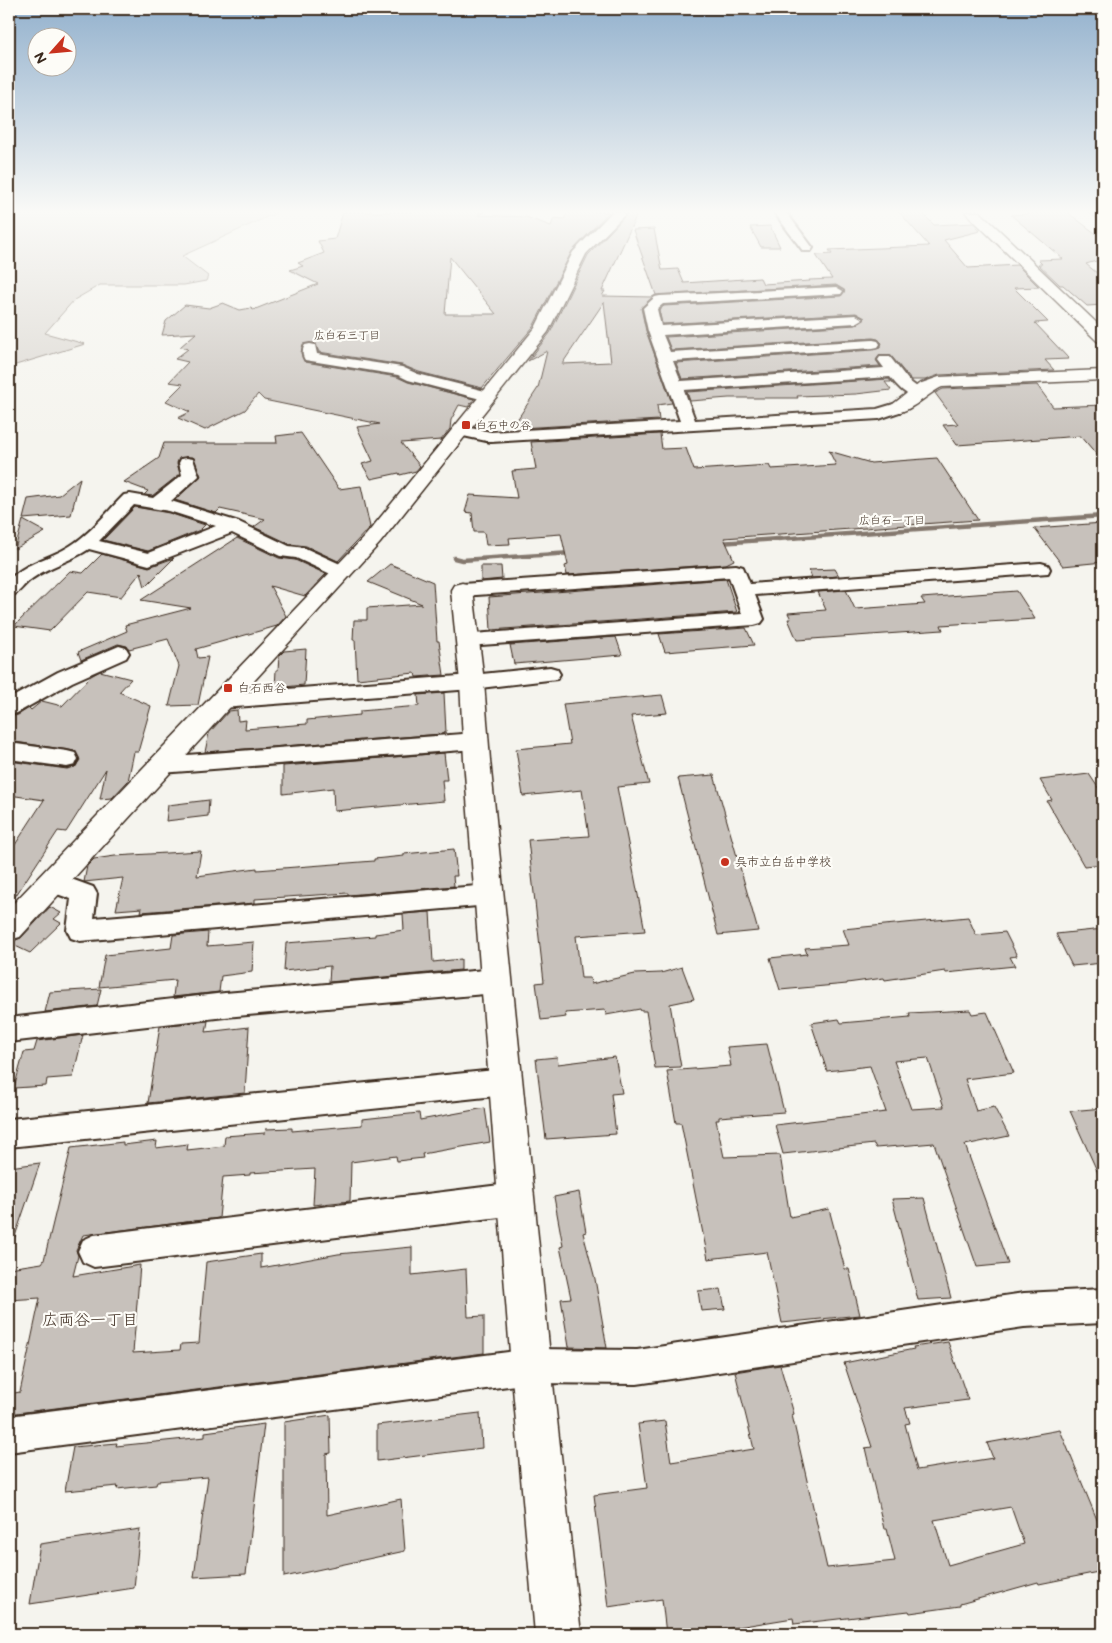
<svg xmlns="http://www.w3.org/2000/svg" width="1112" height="1643" viewBox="0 0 1112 1643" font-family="'Balsamiq Sans','Klee One',sans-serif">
<rect width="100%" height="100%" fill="#f5f4ee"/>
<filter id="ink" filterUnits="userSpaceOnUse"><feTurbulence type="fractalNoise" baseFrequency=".02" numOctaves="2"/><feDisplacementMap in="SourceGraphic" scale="10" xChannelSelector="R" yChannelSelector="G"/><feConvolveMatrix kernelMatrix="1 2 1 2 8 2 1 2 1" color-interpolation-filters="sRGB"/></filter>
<g filter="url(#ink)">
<path fill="#dad6d0" stroke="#8a8077" d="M9 212H278L182 256 208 276 206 281 184 285H100L74 300 45 333 85 344 9 367Z"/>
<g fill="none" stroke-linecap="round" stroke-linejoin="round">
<path stroke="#84786e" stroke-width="4.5" d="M719 543 1103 516
M454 558 462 560 572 553"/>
</g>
<path fill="#c7c1bb" stroke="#3b2a1e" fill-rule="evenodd" d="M343 212H484L478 215 526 217 551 226 554 218 564 219 568 212H609L572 251 533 327 482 388 419 372 402 365 319 352 315 343 303 344 301 353 305 362 397 377 408 382 474 399 468 407 459 405 451 420 450 429 441 440 401 443 420 466 416 471 400 475 399 473 371 479 362 464 373 461 357 427 380 424 264 400 258 394 245 410 205 430 178 418 190 412 166 401 183 384 169 382 188 362 175 359 188 349 180 347 196 333 162 335 166 321 185 305 209 308 223 303 240 310 251 308 253 310 318 284 290 270 303 266 298 263 324 253 318 241 335 239ZM450 257 496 314H445Z
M629 212H638L602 291H605L602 296 653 297 641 308 646 331 672 403 657 405 659 420 520 428 517 420 538 388 547 351 528 361 550 333 588 255ZM604 302 611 362 562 364Z
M899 212H921L934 225 974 223 980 231 944 240 968 268 1017 265 1039 287 1014 288 1048 322 1035 323 1069 359 1045 360 1054 370 939 375 925 380H911L891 356 880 355 876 360 880 366 682 379 676 363 873 350 880 348 882 343 878 339 873 338 671 350 666 337 856 325 865 318 856 313 662 324 659 310 664 306 841 296 845 291 836 285 656 295 633 230 654 229 662 270 678 269 684 283 760 278 763 284 810 281 809 280 832 279 816 255 832 254 829 250 929 246Z
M1052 212H1067L1103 239V259L1086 264 1103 278V305L1087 306 1063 285H1060L1038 264H1042L1038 260 1063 259 1011 215Z
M770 226 780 247H761L750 227Z
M889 379 891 382H885L891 390 856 394 797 396 798 398H729L690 401 687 392Z
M1037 385 1053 407 1103 405V462L1081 436 957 445 943 425 958 424 935 393 943 389Z
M301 433 339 489 361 486 370 527 338 561 306 546 290 544 254 527 265 519 220 509 216 513 175 500 201 476 193 457 179 458 177 463 180 474 152 496 144 495 148 491 124 482 159 458 164 443H277L276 436Z
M660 434 662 449 686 448 694 470 769 465 771 469 836 465 829 451 871 463 937 458 978 520 724 538 734 560 726 564 567 575 565 566 568 565 561 534 509 538 510 544 486 545 484 532H474L472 513 465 512 470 495 517 498 512 471 536 469 531 442Z
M80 478 71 515 23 519 28 499 59 495Z
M135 507 169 513 205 525 200 530 148 551 103 540Z
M23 520 45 532 15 549Z
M1103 523V562L1063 566 1034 528Z
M237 538 279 558 295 560 326 574 305 596 270 586 286 616 277 626 196 649 198 658 208 657 198 705 169 706 179 666 168 639 129 649 127 646 118 644 81 660 78 652 127 631 125 625 191 608 141 600Z
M102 554 149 567 174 558 145 587 141 572 121 597 88 592 50 631 14 626 70 571 83 573Z
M390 564 433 582 437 641H439L444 675 416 677 415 673 357 679 355 640H353L354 620H367V608L422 604 368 582Z
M481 566H501L502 579 481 581Z
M835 569 839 576 812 578 809 570Z
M726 579 737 612 491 630 489 597Z
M846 590 855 609 925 604 921 598 1017 591 1035 619 941 625 943 630 797 640 788 619H791L788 613 826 610 818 592Z
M746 628 754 645 665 652 659 634Z
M616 637 622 655 514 664 510 645Z
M306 649 304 685 275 688 276 670H278L279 656 284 651Z
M100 671 131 679 119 692 151 706 138 752H134L128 781 112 798 100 799 106 769 66 832 58 831 9 906V854L44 800 9 795V761L67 769 75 767 80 760 75 751 9 741V717L18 715 29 708 31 710 42 701 62 706 91 676Z
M444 693 446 732 442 734 205 752 209 733 229 711 237 710 238 721 246 720 245 729 307 724V720L360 715V711L419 706 418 695Z
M662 695 667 713 631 716 649 784 617 787 645 931 576 936 581 978H590L591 984 635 974 661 973 682 967 694 999 670 1004 681 1067 655 1068 646 1011H641L640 1009 606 1015 605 1010 565 1013 566 1017 541 1020 536 983 544 982 528 840 589 836 582 790 523 796 516 749 570 744 563 704Z
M444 753 447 780H442L444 801 334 811 333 788 283 794V766Z
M1089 774 1103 795V864L1084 866 1047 801 1052 800 1040 780Z
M714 775 758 931 718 935 678 778Z
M209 800 208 816 166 821 168 805Z
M454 849 457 876H453L454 886 348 895V893L255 899V903L141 912 142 908 116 910 123 878 84 882 87 866 94 859 115 856 201 851 197 876 257 868V870L374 861V859L404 856V854Z
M50 907 61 913 54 919 61 923 30 953 9 943 21 938Z
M430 912 433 962 461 959V970L329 982 330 966 284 971 286 943 375 936V934L404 930 403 914Z
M968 917 976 935 1005 932 1017 956 1010 957 1015 966 946 973 945 971 885 980 884 978 847 983V984L780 990 770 958 807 954 805 948 849 945 843 929Z
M1103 929V963L1072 966 1056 934Z
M208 932 207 946 254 942 252 972 221 976 219 992 173 997 175 980 99 987 105 955 171 948 173 935Z
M101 989 97 1006 45 1012 50 992Z
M970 1010 972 1014 987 1012 1014 1073 965 1079 976 1111 994 1107 1009 1136 965 1145 1008 1264 977 1267 934 1143 876 1148 874 1144 783 1154 775 1125 886 1112 870 1066 827 1071 811 1023 839 1019 841 1023 910 1017 909 1013ZM928 1058 944 1107 911 1109 894 1061Z
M208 1021 206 1032 249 1027 245 1093 148 1103 160 1026Z
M83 1035 73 1077 47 1079 46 1086 14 1088 24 1052 34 1051 37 1041Z
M767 1044 784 1112 719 1117V1120H716L724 1157 780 1155 790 1217 829 1209 845 1269H849L860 1315 782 1323 767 1252 708 1259 681 1123H676L667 1071 731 1066 727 1047Z
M557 1057 558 1064 615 1057 622 1093 611 1094 616 1134 546 1139 536 1059Z
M485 1108 490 1142 422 1154 423 1158 397 1161 396 1156 351 1162 350 1201 313 1205 315 1169 250 1173V1175L223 1177 219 1218 83 1235 76 1250 78 1256 73 1276 140 1265 133 1353 180 1350 181 1344 199 1343 206 1262 261 1254V1268L338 1254 412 1247V1275L466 1269 468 1317 484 1316V1353L9 1414V1394L20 1392 40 1298 9 1300V1268L42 1263 44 1260 71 1148 123 1142V1145L157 1141 156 1148 188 1144 187 1150 224 1146 225 1136 265 1133 266 1129 292 1128V1131L362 1125V1119L419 1113 420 1120Z
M1103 1108V1184L1070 1111Z
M40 1163 12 1245H9V1167Z
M579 1192 586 1232 583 1233 595 1279 607 1348 569 1347 561 1299 571 1298 560 1247 563 1246 554 1197Z
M924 1198 951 1298 918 1300 892 1199Z
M721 1289 725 1309 701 1311 698 1291Z
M948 1342 968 1400 905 1408 910 1423 905 1424 917 1470 993 1458 987 1443 1060 1430 1103 1534V1571L1039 1584 1038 1582 960 1604V1606L910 1613 909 1611 794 1624 793 1618 707 1632 709 1634H666L662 1599 608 1607 594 1495 647 1488 638 1424 665 1421 671 1462 754 1449 735 1372 747 1370 780 1365 794 1414 792 1415 827 1568 895 1561 887 1529H884L865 1448 872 1447 844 1363 914 1349 913 1347ZM1011 1507 1024 1544 948 1565 934 1520Z
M480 1413 482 1448 377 1461V1425Z
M330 1415 331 1453 326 1454 327 1515 401 1499 405 1551 284 1577V1422Z
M264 1424 246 1574 194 1577 208 1477 157 1481 156 1485 117 1489 118 1486 65 1491 73 1447 117 1443 116 1446 205 1437V1432Z
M140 1529 134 1588 30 1604 40 1544Z"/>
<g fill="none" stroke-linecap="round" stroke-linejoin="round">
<defs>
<path id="street" d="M774 212H786L813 248 811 251H803Z
M836 287 843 291 841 294 663 304 657 309 661 326 856 315 863 319 856 323 663 335 670 352 873 340 878 341 880 344 878 347 873 348 673 361 681 381 884 368 878 360 880 357H890L909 381 925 393 922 396C909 400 898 387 890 377L684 390 695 420 877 409 897 403 902 405 905 408 902 411 879 419 491 442 454 434 452 431 454 428 460 426 491 432 680 421 648 331 643 308 655 297 660 296Z
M310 344 315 345 317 354 402 367 418 374 493 393 496 396 493 399 488 401 408 380 398 375 305 360C302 356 302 349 305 345Z
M187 458 193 459 199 476 171 501 239 522 289 546 305 548 349 568 351 572 349 576 342 578 335 576 296 558 280 556 232 533 149 565 89 549C71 561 50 566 33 578 23 584 20 594 9 597V580C24 564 44 560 63 550 87 538 105 514 124 495L130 494 153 498 182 475 179 463 181 459ZM134 505 169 511 216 526 148 553 99 541Z
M1041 563 1048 565 1050 569 1048 573 755 595 764 619 761 623 754 625 467 646 460 645 457 640 460 635 742 614 729 577 462 596 455 594 452 590 455 586 462 584 736 565 743 567 750 584Z
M119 646 126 648 129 653 126 658 72 682 17 713 9 715V699L58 672Z
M550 667 557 669 560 674 557 679 472 689 222 708 214 706 211 701 214 696 222 694 472 675Z
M476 733 484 735 487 741 484 747 476 749 161 773 153 771 150 765 153 759 161 757Z
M9 743 67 751 75 753 78 759 75 765 67 767 9 759Z
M52 872 93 887 97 894 94 918 489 885 498 888 502 895 498 902 489 905 80 941 71 938 67 930 71 899 43 889 40 882 43 875Z
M496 969 506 973 509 981 506 989 496 993 225 1017 9 1042V1018L225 993Z
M505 1069 515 1073 519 1082 515 1091 505 1095 9 1147V1119Z
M516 1183 527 1188 532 1199 527 1210 516 1215 94 1267 83 1262 78 1251 83 1240 94 1235Z
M1103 1289V1323L1024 1327 637 1384 531 1383 9 1452V1416L531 1349 637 1350 1024 1293Z"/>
<path id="secondary" d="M612 212H627L586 254 548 332 380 543 20 937 9 940V908L366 535 535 328 573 252Z
M1103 370V380L942 387C926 394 908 416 891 412L888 408 919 384 939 377Z
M462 583 470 585 473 590 484 682 490 760 551 1366 581 1634H535L511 1366 464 760 460 682 451 590 454 585Z"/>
<path id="highway" d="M965 212H980L1103 329V343L1097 341Z"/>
</defs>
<use href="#street" stroke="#3b2a1e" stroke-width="4"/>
<use href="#secondary" stroke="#3b2a1e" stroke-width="3"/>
<use href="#highway" stroke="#3b2a1e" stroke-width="3"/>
<use href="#street" fill="#fdfcf7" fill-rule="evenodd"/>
<use href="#secondary" fill="#fdfcf7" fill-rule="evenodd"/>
<use href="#highway" fill="#fdfcf7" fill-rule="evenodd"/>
<path stroke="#3b2a1e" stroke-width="2" d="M1089 212 1103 223"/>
</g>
</g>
<linearGradient id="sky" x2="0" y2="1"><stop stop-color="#93b1cd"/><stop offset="0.48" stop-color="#fafaf7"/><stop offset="1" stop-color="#fafaf7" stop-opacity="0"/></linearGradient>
<rect width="1112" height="442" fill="url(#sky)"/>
<g fill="#c8321e" stroke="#fdfcf7" stroke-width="2">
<rect x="461" y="420" width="10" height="10" rx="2.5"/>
<rect x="223" y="683" width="10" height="10" rx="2.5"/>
<circle cx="725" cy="862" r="5"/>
</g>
<g text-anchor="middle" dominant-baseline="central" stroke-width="4.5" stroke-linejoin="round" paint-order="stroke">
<g font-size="11" fill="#3b2a1e" stroke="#fdfcf7">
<text x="347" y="335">広白石三丁目</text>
<text x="892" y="520">広白石一丁目</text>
</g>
<g font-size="11" fill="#3b2a1e" stroke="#fdfcf7" text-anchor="start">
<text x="476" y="425">白石中の谷</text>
</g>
<g font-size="12" fill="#3b2a1e" stroke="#fdfcf7" text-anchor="start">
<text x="238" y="688">白石西谷</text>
<text x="735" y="862">呉市立白岳中学校</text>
</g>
<g font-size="16" fill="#3b2a1e" stroke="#fdfcf7">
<text x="90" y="1320">広両谷一丁目</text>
</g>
</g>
<rect width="1112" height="1643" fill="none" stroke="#fdfcf7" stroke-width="30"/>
<rect x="15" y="15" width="1082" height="1613" fill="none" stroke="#3b2a1e" stroke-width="2" filter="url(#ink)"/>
<g transform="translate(52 52) rotate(243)"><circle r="24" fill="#fdfcf7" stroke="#afa8a0"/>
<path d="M0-4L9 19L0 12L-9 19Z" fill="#c8321e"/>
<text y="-8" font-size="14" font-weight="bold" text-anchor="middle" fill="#3b2a1e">N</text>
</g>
</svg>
